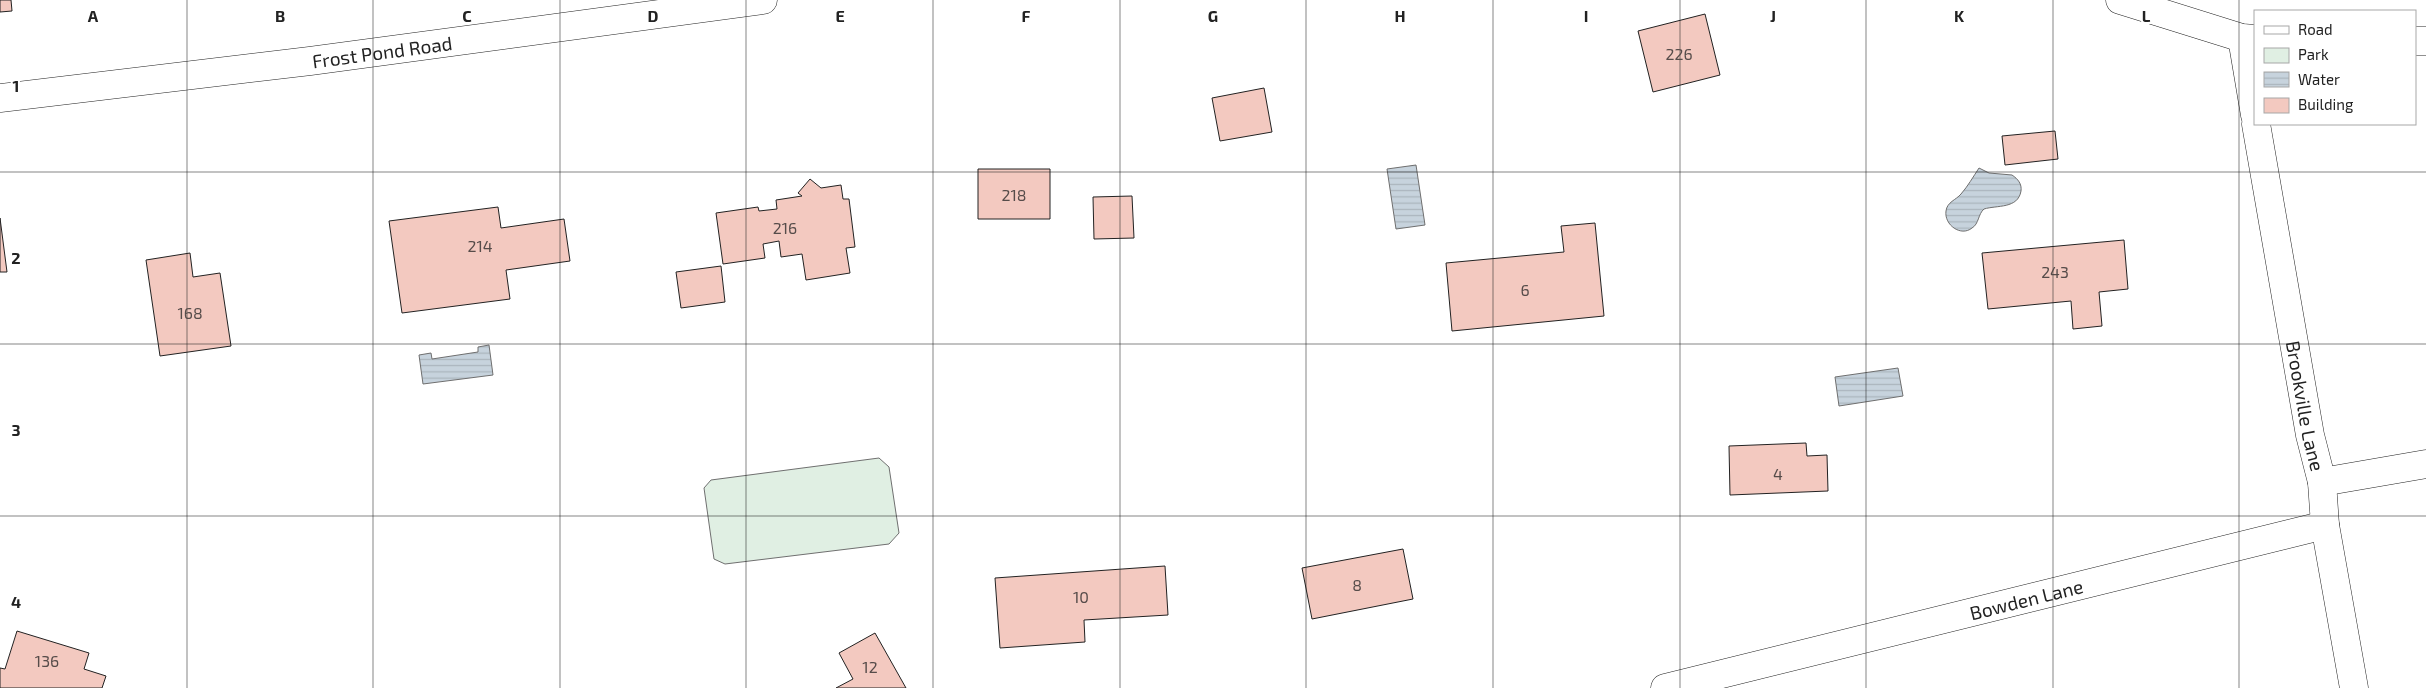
<svg xmlns="http://www.w3.org/2000/svg" width="2426" height="688" viewBox="0 0 2426 688" font-family="'Exo 2',sans-serif">
<defs>
<pattern id="water-rules" width="6" height="5" patternUnits="userSpaceOnUse" patternTransform="scale(1.25)"><rect width="6" height="5" fill="#c7d3dd"/><path d="M0 2.5h6" fill="none" stroke="#abb5bd"/></pattern>
</defs>
<rect width="100%" height="100%" fill="#fff"/>
<path fill="#e0efe3" stroke="#6f6f6f" d="M879 458 889 467 899 533 889 544 725 564 714 559 704 488 711 480Z"/>
<path fill="url(#water-rules)" stroke="#6f6f6f" d="M1416 165 1425 225 1396 229 1387 169Z
M1979 168 1989 173 2012 175C2018 179 2022 184 2021 191 2018 209 1997 205 1984 209 1978 214 1979 224 1972 228 1961 237 1944 225 1946 211 1947 202 1956 200 1961 194 1968 186 1973 177 1979 168Z
M489 345 493 375 423 384 419 355 431 353 432 359 478 352V347Z
M1898 368 1903 396 1839 406 1835 377Z"/>
<path fill="#f3c9c0" stroke="#222" d="M0 0H11L12 11 0 12Z
M1705 14 1720 75 1653 92 1638 31Z
M1264 88 1272 132 1220 141 1212 98Z
M2055 131 2058 159 2005 165 2002 136Z
M978 169H1050V219H978Z
M810 179 821 188 841 185 843 199H849L855 247 846 248 850 273 806 280 802 254 781 257 779 241 763 244 765 258 723 264 716 213 758 207 759 211 777 209 776 200 802 196 798 193Z
M1132 196 1134 238 1094 239 1093 197Z
M498 207 501 228 564 219 570 261 506 270 510 299 402 313 389 221Z
M0 218 7 272H0Z
M1595 223 1604 316 1452 331 1446 263 1564 252 1561 226Z
M2124 240 2128 289 2099 292 2102 326 2073 329 2071 301 1988 309 1982 253Z
M190 253 193 277 220 273 231 346 160 356 146 260Z
M721 266 725 302 681 308 676 272Z
M1806 443 1807 456 1827 455 1828 491 1730 495 1729 446Z
M1403 549 1413 599 1312 619 1302 568Z
M1165 566 1168 615 1084 620 1085 642 1000 648 995 578Z
M17 631 89 653 84 669 106 676 102 688H0V668L5 669Z
M875 633 906 688H836L853 679 839 653Z"/>
<g fill="none" stroke-linecap="round" stroke-linejoin="round">
<defs>
<g id="minor">
<path d="M2120 0 2242 38 2255 39"/>
<path d="M2242 38 2255 115"/>
<path d="M2415 41H2426"/>
<path id="s1" d="M0 98 310 61 763 0"/>
<path id="s2" d="M2256 124 2310 435 2322 482 2325 525 2354 688"/>
<path d="M2322 482 2426 464"/>
<path id="s3" d="M1665 688 2325 525"/>
</g>
</defs>
<use href="#minor" stroke="#222" stroke-width="29"/>
<use href="#minor" stroke="#fff" stroke-width="28"/>
</g>
<path fill="none" stroke="#222" stroke-width="1" stroke-opacity="0.55" d="M187 0V688M373 0V688M560 0V688M746 0V688M933 0V688M1120 0V688M1306 0V688M1493 0V688M1680 0V688M1866 0V688M2053 0V688M2239 0V688M0 172H2426M0 344H2426M0 516H2426"/>
<g text-anchor="middle" dominant-baseline="central" stroke-width="4" stroke-linejoin="round" paint-order="stroke">
<g font-size="16" fill="#564c4a">
<text x="1679" y="53">226</text>
<text x="1014" y="194">218</text>
<text x="785" y="227">216</text>
<text x="480" y="245">214</text>
<text x="2055" y="271">243</text>
<text x="1525" y="289">6</text>
<text x="190" y="312">168</text>
<text x="1778" y="473">4</text>
<text x="1357" y="584">8</text>
<text x="1081" y="596">10</text>
<text x="47" y="660">136</text>
<text x="870" y="666">12</text>
</g>
<g font-size="19" fill="#222" stroke="#fff">
<text stroke="none"><textPath href="#s1" startOffset="385">Frost Pond Road</textPath></text>
<text stroke="none"><textPath href="#s2" startOffset="286">Brookville Lane</textPath></text>
<text stroke="none"><textPath href="#s3" startOffset="372">Bowden Lane</textPath></text>
</g>
</g>
<g font-size="16" text-anchor="middle" font-weight="bold" fill="#222" stroke="#fff" stroke-width="4" stroke-linejoin="round" paint-order="stroke">
<text x="93" y="22">A</text>
<text x="280" y="22">B</text>
<text x="467" y="22">C</text>
<text x="653" y="22">D</text>
<text x="840" y="22">E</text>
<text x="1026" y="22">F</text>
<text x="1213" y="22">G</text>
<text x="1400" y="22">H</text>
<text x="1586" y="22">I</text>
<text x="1773" y="22">J</text>
<text x="1959" y="22">K</text>
<text x="2146" y="22">L</text>
<text x="16" y="92">1</text>
<text x="16" y="264">2</text>
<text x="16" y="436">3</text>
<text x="16" y="608">4</text>
</g>
<rect x="2254" y="10" width="162" height="115" fill="#ffffff" stroke="#a7a7a7"/>
<rect x="2264" y="26" width="25" height="8" fill="#ffffff" stroke="#a7a7a7"/>
<text x="2298" y="35" font-size="15" fill="#222222">Road</text>
<rect x="2264" y="48" width="25" height="15" fill="#e0efe3" stroke="#a7a7a7"/>
<text x="2298" y="60" font-size="15" fill="#222222">Park</text>
<rect x="2264" y="72" width="25" height="15" fill="url(#water-rules)" stroke="#a7a7a7"/>
<text x="2298" y="85" font-size="15" fill="#222222">Water</text>
<rect x="2264" y="98" width="25" height="15" fill="#f3c9c0" stroke="#a7a7a7"/>
<text x="2298" y="110" font-size="15" fill="#222222">Building</text>
</svg>
